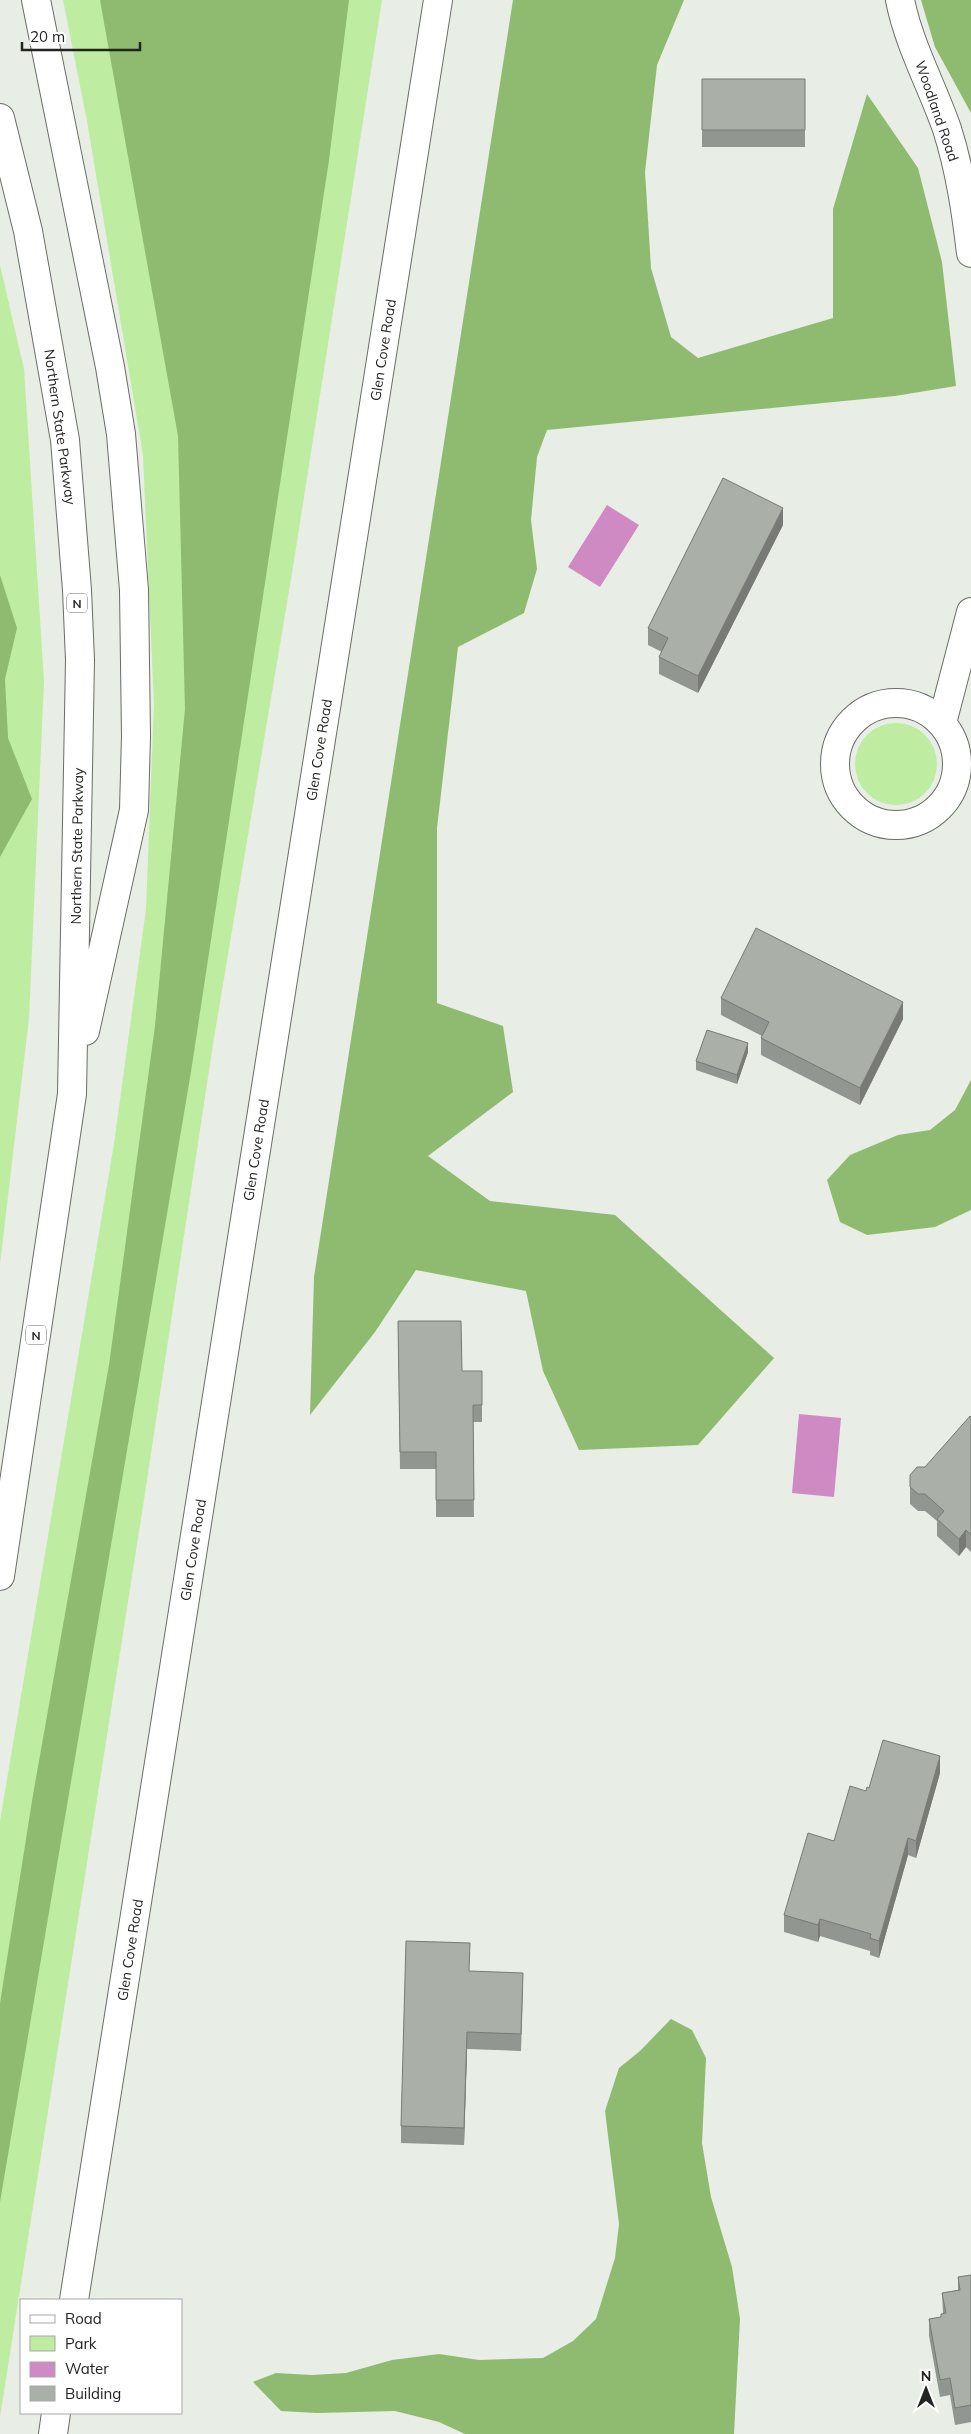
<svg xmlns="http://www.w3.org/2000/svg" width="971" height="2434" viewBox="0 0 971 2434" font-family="Mulish,sans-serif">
<rect width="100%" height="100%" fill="#e8ede5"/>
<path fill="#beeca0" d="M63 0H382L293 567 213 1044 143 1506 0 2417V1821L114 1144 146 909 154 704 143 455 87 121Z
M0 265 24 369 44 681 29 1018 0 1264Z
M855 764a41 41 0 1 1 82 0a41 41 0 1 1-82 0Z"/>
<path fill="#8ebb6f" d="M100 0H349L329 160 191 1072 0 2202V2003L33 1795 109 1365 155 1026 185 709 178 436Z
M513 0H684L657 65 645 172 651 268 671 337 698 358 833 318V209L867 94 918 168 942 262 956 386 895 396 547 430 537 457 531 520 537 569 524 613 458 647 437 828V1003L503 1026 513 1092 428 1156 490 1201 615 1215 774 1358 698 1445 579 1450 543 1371 526 1291 416 1270 375 1332 310 1415 314 1277Z
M921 0H971V113L935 47Z
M0 575 17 628 5 679 8 738 32 799 0 857Z
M971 1080V1210L935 1227 867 1235 840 1222 827 1180 850 1155 898 1135 930 1130 955 1110Z
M671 2019 692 2030 706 2058 702 2143 711 2197 732 2267 740 2319 734 2434H465L439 2422 395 2411 317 2413 281 2411 253 2382 276 2373 312 2375 346 2373 392 2360 439 2354 479 2360 543 2358 573 2341 596 2319 615 2258 619 2224 605 2111 619 2068 640 2051Z"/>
<path fill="#cf8ac4" d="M607 505 639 525 600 587 568 567Z
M799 1414 841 1418 834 1497 792 1493Z"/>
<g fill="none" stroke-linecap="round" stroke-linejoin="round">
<defs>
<path id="minor" d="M900 0C909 45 932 86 947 129 960 170 966 211 971 253
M835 764a61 61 0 1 1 122 0a61 61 0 1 1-122 0Z
M942 723 971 612"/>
<path id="primary" d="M74 2300 438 0
M53 2434 56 2413"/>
<path id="motorway" d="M36 0 110 367 121 434 134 590 136 736 134 810 85 1031
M0 118 28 231 65 440 77 590 80 660 72 1094 0 1576"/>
</defs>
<use href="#minor" stroke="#696e66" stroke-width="30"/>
<use href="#primary" stroke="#696e66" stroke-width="30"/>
<use href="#motorway" stroke="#696e66" stroke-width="30"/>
<use href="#minor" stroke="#fff" stroke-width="28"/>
<use href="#primary" stroke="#fff" stroke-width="28"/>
<use href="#motorway" stroke="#fff" stroke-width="28"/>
</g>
<path fill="#929690" d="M702 79H805V147H702Z
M783 525 698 693 659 674V657L662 652 648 645V628Z
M721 998 903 1019 860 1105 761 1055V1038L762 1036 721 1015Z
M748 1052 737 1084 696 1070V1061Z
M398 1321 462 1371H482V1422H473L474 1517H436V1469H400Z
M971 1417V1552L966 1547 959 1556 937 1536V1521L925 1511H918L910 1504V1487L925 1467Z
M940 1773 916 1858 908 1855 879 1958 870 1955V1951L820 1936 818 1942 784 1932V1915L834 1841 866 1791 869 1788Z
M469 1971 523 1990 521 2051 467 2049 464 2145 401 2143V2126Z
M971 2275V2422L955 2425 950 2395 940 2397 929 2336V2319L941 2317V2314H943L942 2293 958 2290V2277Z"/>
<path fill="#777a75" d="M783 508V525L698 693V676Z
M903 1002V1019L860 1105V1088Z
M748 1043V1052L737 1084V1075Z
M966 1530V1547L959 1556V1539Z
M940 1756V1773L916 1858V1841Z
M908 1838V1855L879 1958V1941Z
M820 1919V1936L818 1942V1925Z
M467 2032V2049L464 2145V2128Z"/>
<path fill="#aaafa7" stroke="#777a75" d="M702 79H805V130H702Z
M723 478 783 508 698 676 659 657 668 638 648 628Z
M756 928 903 1002 860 1088 761 1038 769 1022 721 998Z
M707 1030 748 1043 737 1075 696 1061Z
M398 1321H461L462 1371H482V1405H473L474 1500H436V1452H400Z
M970 1416 971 1417V1535L966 1530 959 1539 937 1519 944 1511 925 1494H918L910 1487V1475L917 1467H925Z
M883 1740 940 1756 916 1841 908 1838 879 1941 870 1938 871 1934 820 1919 818 1925 784 1915 808 1833 834 1841 850 1786 866 1791 867 1787 869 1788Z
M406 1941 470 1943 469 1971 523 1973 521 2034 467 2032 464 2128 401 2126Z
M971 2275V2405L955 2408 950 2378 940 2380 929 2319 941 2317V2314L946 2313 942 2293 960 2290 958 2277Z"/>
<g text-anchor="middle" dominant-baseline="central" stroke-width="4" stroke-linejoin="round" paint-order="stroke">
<g fill="#fff" stroke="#646664" stroke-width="1">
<rect x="67" y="593.5" width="20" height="19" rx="4"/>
<rect x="26" y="1325.5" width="20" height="19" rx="4"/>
</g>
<g font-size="12" font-weight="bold" fill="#222421">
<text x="77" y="603">N</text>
<text x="36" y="1335">N</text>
</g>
<g font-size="14" fill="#222421" stroke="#fff">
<text transform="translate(937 111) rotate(71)">Woodland Road</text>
<text transform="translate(383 350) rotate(-81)">Glen Cove Road</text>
<text transform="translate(60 427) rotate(82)">Northern State Parkway</text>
<text transform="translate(319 750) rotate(-81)">Glen Cove Road</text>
<text transform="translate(77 846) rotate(-89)">Northern State Parkway</text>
<text transform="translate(256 1150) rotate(-81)">Glen Cove Road</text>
<text transform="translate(193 1550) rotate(-81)">Glen Cove Road</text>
<text transform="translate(130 1950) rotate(-81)">Glen Cove Road</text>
</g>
</g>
<rect x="20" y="2299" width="162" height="115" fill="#ffffff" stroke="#a7a7a6"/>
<rect x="30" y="2315" width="25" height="8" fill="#ffffff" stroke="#a7a7a6"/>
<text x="65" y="2324" font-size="15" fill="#222421">Road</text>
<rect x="30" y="2336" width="25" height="15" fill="#beeca0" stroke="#a7a7a6"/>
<text x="65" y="2349" font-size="15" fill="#222421">Park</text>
<rect x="30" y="2362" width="25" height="15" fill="#cf8ac4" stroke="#a7a7a6"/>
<text x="65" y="2374" font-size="15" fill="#222421">Water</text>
<rect x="30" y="2386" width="25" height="15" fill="#aaafa7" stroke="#a7a7a6"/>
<text x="65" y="2399" font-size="15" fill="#222421">Building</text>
<g transform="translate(926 2389)" stroke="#ffffff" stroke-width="4" paint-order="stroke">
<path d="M0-4L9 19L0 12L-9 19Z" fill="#222421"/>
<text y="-8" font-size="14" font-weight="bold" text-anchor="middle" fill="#222421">N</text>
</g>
<path d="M22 42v8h118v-8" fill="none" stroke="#222421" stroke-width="2.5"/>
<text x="30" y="42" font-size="15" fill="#222421" stroke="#ffffff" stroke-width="4" paint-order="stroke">20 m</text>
</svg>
